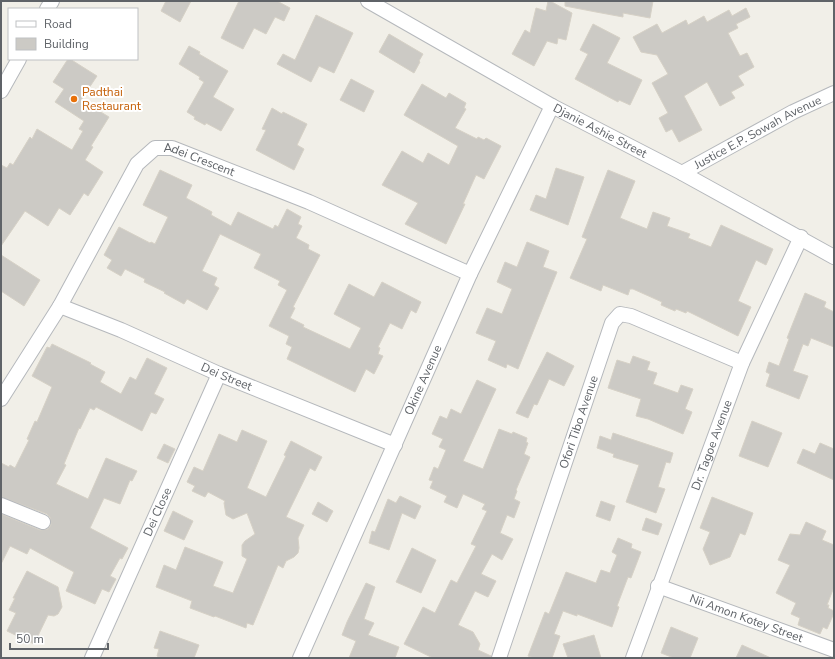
<svg xmlns="http://www.w3.org/2000/svg" width="835" height="659" viewBox="0 0 835 659" font-family="'Nunito Sans',sans-serif">
<rect width="100%" height="100%" fill="#f1efe8"/>
<path fill="#cccac5" stroke="#d6d1c6" d="M166 1H191L180 22 161 11Z
M239 1H277L290 8 284 21 275 17 266 34 254 28 243 49 221 38Z
M548 1H550L572 13 566 40 558 38 557 44 547 41 534 66 512 54 525 30 530 33 536 8 546 11Z
M565 1H653L650 18 623 13V17L596 12 565 6Z
M746 8 750 17 736 24 738 28 728 33 740 56 747 53 754 67 738 76 744 85 731 92 735 98 720 106 707 82 684 96 702 130 679 142 672 129 666 132 659 118 668 113 652 83 668 74 657 55 641 52 633 37 657 24 662 33 686 20 688 25 704 16 707 22 729 10 732 16Z
M316 15 353 33 334 73 319 66 311 82 277 64 283 54 295 60Z
M593 24 620 38 607 63 642 80 630 105 619 100 618 102 575 79 588 54 580 50Z
M389 34 423 54 419 61 420 62 414 73 379 52Z
M189 46 200 52 199 54 228 71 213 97 234 109 221 131 206 123 205 125 194 119 195 117 187 112 204 82 199 79 200 77 179 64Z
M68 59H70L97 76 81 100 109 117 91 146 93 147 85 160 103 172 88 196 84 193 70 215 59 208 48 226 25 211 1 246V165L7 168 10 163 13 165 30 137 32 139 37 129 72 150 83 131 79 129 84 121 55 102 64 89 53 82Z
M351 79 374 91 364 112 340 100Z
M422 84 446 98 449 93 466 103 464 108 466 109 455 128 477 139 478 137 484 140 486 138 501 146 484 179 476 175 463 204H465L446 244 405 224 418 203 382 185 402 151 423 163 428 153 449 165 458 146 404 115Z
M272 108 282 114 283 112 307 124 297 145 304 149 294 170 256 150 266 130 262 129Z
M556 168 584 177 568 225 530 210 536 195 546 199Z
M160 170 192 185 186 198 212 212 211 215 231 226 238 212 273 229 275 225 278 227 287 209 301 217 298 224 302 226 296 238 309 245 308 249 320 255 293 307 295 308 290 318 304 325 303 327 350 349 361 328 334 314 349 284 374 297 382 282 421 302 416 313 411 310 402 329 390 323 378 347 380 348 378 354 383 356 374 374 366 369 355 392 287 359 292 347 286 344 289 336 269 326 287 290 278 285 280 281 254 268 261 254 220 234 202 271 217 278 214 285 219 288 207 310 187 299 184 304 164 293 165 292 144 282 145 279 125 269 121 276 107 268 112 260 104 255 119 227 150 243 151 242 155 244 168 217 143 205Z
M608 170 635 181 620 218 647 229 653 212 670 218 667 226 690 234 688 238 711 247 721 225 773 249 766 265 756 260 738 301 751 307 738 336 687 311 686 313 676 309 675 311 661 305 662 302 633 289H630L628 295 603 285 601 291 570 278 587 239 582 237Z
M527 242 549 251 543 267 557 272 518 369 507 364 506 368 488 360 496 341 476 333 487 308 502 314 512 289 497 282 505 262 517 267Z
M1 255 40 280 24 306 1 291Z
M805 293 826 302 824 307 834 312V347L811 338 808 346 803 344 793 371 808 376 799 399 766 386 770 374 766 372 769 362 779 366 789 339 787 338Z
M52 344 91 363 90 364 105 372 100 382 121 394 130 377 136 380 147 358 167 368 154 394 164 399 156 414 151 412 142 431 96 407 94 410 90 408 80 429 79 428 64 464 66 465 56 484 88 499 106 458 137 471 132 481 130 480 120 504 104 498 90 528 128 548 122 559 120 558 110 576 116 579 109 592 102 589 95 604 66 591 74 572 30 548 27 554 10 546 1 564V514L40 530 48 529 51 525 50 517 47 514 1 497V463L9 467 10 465 15 468 29 440 27 439 35 421 37 422 52 387 32 376 47 347 50 348Z
M547 352 574 366 564 386 549 379 537 405 534 404 528 418 516 413Z
M633 356 650 362 647 370 657 373 653 384 678 393 681 385 693 389 685 409 692 412 683 434 648 419 636 416 641 399 608 388 617 360 630 364Z
M477 380 496 389 463 461 483 469 499 429 512 434 513 432 527 438 526 442 528 443 524 454 530 457 516 490 517 491 514 499 520 502 514 518 507 515 500 533 513 539 502 560 492 554 481 574 496 581 488 597 475 591 458 625 473 632 480 644 478 650 491 656V658H433L404 644 423 607 435 613 451 580 457 583 476 546 471 544 487 511 482 509 485 504 463 494 457 508 444 502 447 496 430 488 433 481 429 480 434 467 438 469 446 450 439 447 443 439 432 434 440 416 447 419 451 409 461 414Z
M752 421 782 433 768 467 739 456Z
M242 430 267 441 247 488 266 497 286 456 284 455 291 441 322 457 315 471 310 468 286 517 304 525 298 538 299 548 298 553 294 557 286 561 283 568 278 565 253 625 247 623 246 628 215 616 214 617 190 608 192 601 156 587 164 565 176 570 185 547 223 562 213 586 233 593 247 559 242 556V545L245 541 255 534 247 513 233 519 226 515 224 503 225 501 208 492 205 497 192 491 195 486 187 482 194 467 203 471 219 434 237 442Z
M613 433 673 453 670 463 666 462 658 487 665 489 656 513 626 502 639 465 613 457 614 454 597 448 600 436 611 440Z
M820 443 834 449V480L797 463 803 449 815 454Z
M164 444 175 449 168 463 157 458Z
M400 496 421 506 415 519 402 513 389 550 369 543 372 531 375 532 388 499 396 503Z
M712 497 753 513 745 535 740 533 730 557 710 565 703 549 710 532 700 528Z
M601 501 615 506 610 521 596 516Z
M318 502 333 511 327 522 312 514Z
M173 511 193 521 184 540 164 531Z
M646 518 662 524 658 535 642 530Z
M806 522 826 531 822 540 834 545V587L827 605H829L828 608 834 611V613L827 629 823 627 820 634 798 625 800 618 791 614 796 603 776 593 790 565 778 560 790 534 800 535Z
M618 538 632 544 631 548 641 552 631 578 628 577 617 606 619 607 612 627 577 614V616L563 611 554 634 560 636 552 658H534L528 656 545 612 549 614 566 572 596 583 601 570 610 573 617 555 612 552Z
M412 548 436 560 421 593 396 582Z
M27 571 58 587 62 607 58 614 54 616 48 615 34 644 7 631 16 613 9 610 15 598H13Z
M366 583 375 587 364 619 374 623 368 635 399 647 395 658H349L356 641 342 635 347 622Z
M671 627 698 638 690 658H674L661 653Z
M160 631 199 645 194 658H162L157 656 159 649 154 648Z
M594 635 601 658H568L563 644Z
M742 645 771 658H736Z"/>
<g fill="none" stroke-linecap="round" stroke-linejoin="round">
<defs>
<g id="minor">
<path id="s1" d="M368 1 552 106 682 173 834 257"/>
<path d="M47 9 52 1"/>
<path d="M1 91 19 59"/>
<path id="s2" d="M682 173 793 112 834 93"/>
<path id="s3" d="M60 306 121 330 219 374 395 445"/>
<path id="s4" d="M1 399 60 306 137 164 155 148H172L309 202 470 274"/>
<path d="M1 505 43 522"/>
<path id="s5" d="M658 586 834 650"/>
<path id="s6" d="M92 658 219 374"/>
<path id="s7" d="M300 658 470 274 552 106"/>
<path id="s8" d="M499 658 612 323 620 314 631 316 742 363"/>
<path id="s9" d="M633 658 742 363 801 237"/>
</g>
</defs>
<use href="#minor" stroke="#b5b8bc" stroke-width="16"/>
<use href="#minor" stroke="#fff" stroke-width="14"/>
</g>
<circle fill="#e8710a" stroke="#fff" stroke-width="1.5" cx="74" cy="99" r="4"/>
<g text-anchor="middle" dominant-baseline="central" stroke-width="4" stroke-linejoin="round" paint-order="stroke">
<g font-size="12" fill="#c56008" stroke="#fff" text-anchor="start">
<text x="82" y="92">Padthai<tspan x="82" dy="14">Restaurant</tspan></text>
</g>
<g font-size="12" fill="#5f6368" stroke="#fff">
<text stroke="none"><textPath href="#s1" startOffset="266">Djanie Ashie Street</textPath></text>
<text stroke="none"><textPath href="#s2" startOffset="86">Justice E.P. Sowah Avenue</textPath></text>
<text stroke="none"><textPath href="#s4" startOffset="342">Adei Crescent</textPath></text>
<text stroke="none"><textPath href="#s3" startOffset="181">Dei Street</textPath></text>
<text stroke="none"><textPath href="#s7" startOffset="304">Okine Avenue</textPath></text>
<text stroke="none"><textPath href="#s8" startOffset="249">Ofori Tibo Avenue</textPath></text>
<text stroke="none"><textPath href="#s9" startOffset="227">Dr. Tagoe Avenue</textPath></text>
<text stroke="none"><textPath href="#s6" startOffset="160">Dei Close</textPath></text>
<text stroke="none"><textPath href="#s5" startOffset="94">Nii Amon Kotey Street</textPath></text>
</g>
</g>
<rect width="835" height="659" fill="none" stroke="#5f6368" stroke-width="4"/>
<rect x="8" y="8" width="130" height="52" fill="#ffffff" stroke="#bfc1c3"/>
<rect x="16" y="21" width="20" height="6" fill="#ffffff" stroke="#bfc1c3"/>
<text x="44" y="28" font-size="12" fill="#5f6368">Road</text>
<rect x="16" y="38" width="20" height="12" fill="#cccac5" stroke="#bfc1c3"/>
<text x="44" y="48" font-size="12" fill="#5f6368">Building</text>
<path d="M10 643v6h98v-6" fill="none" stroke="#5f6368" stroke-width="2"/>
<text x="16" y="643" font-size="12" fill="#5f6368" stroke="#ffffff" stroke-width="3" paint-order="stroke">50 m</text>
</svg>
